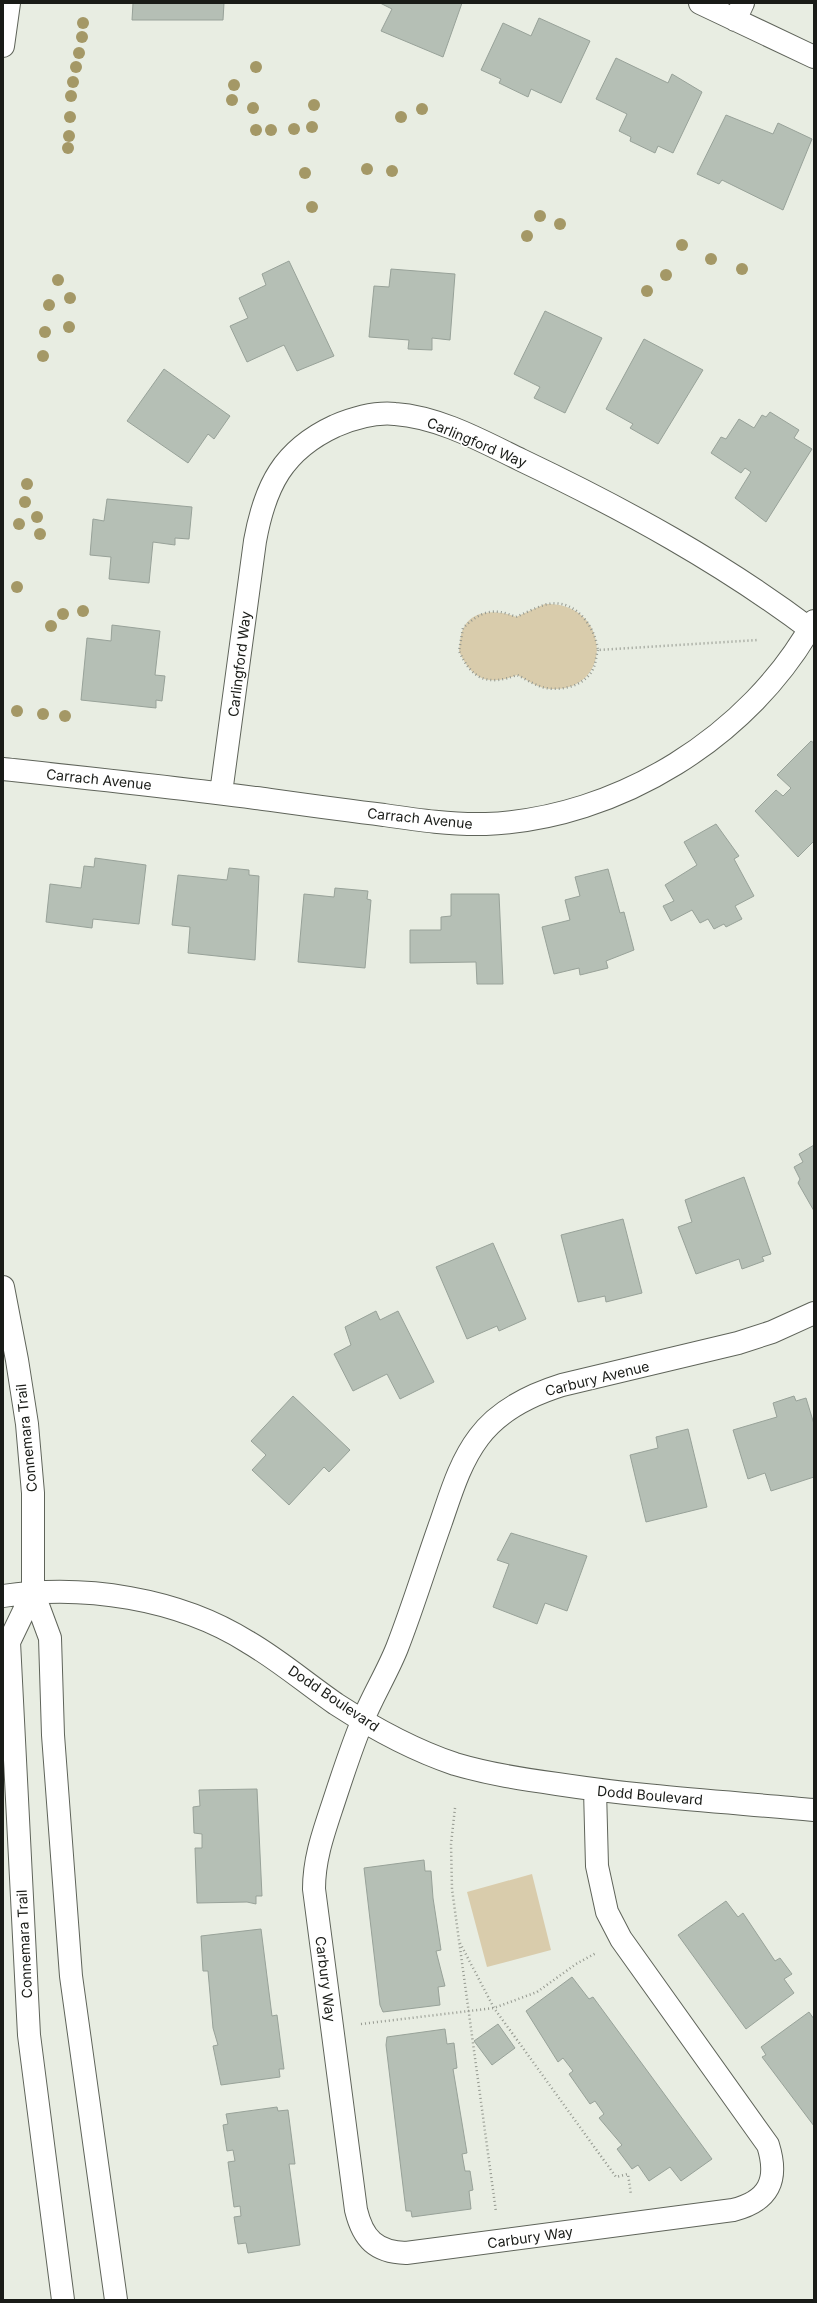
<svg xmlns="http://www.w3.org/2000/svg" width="817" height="2303" viewBox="0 0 817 2303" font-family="Inter,sans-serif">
<rect width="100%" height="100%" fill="#e8ede2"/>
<path fill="#d9ccac" d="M545 604C611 601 615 692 551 689 539 689 528 680 517 675 488 686 472 680 459 651 460 644 460 635 463 629 472 608 500 610 516 617Z
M532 1874 551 1950 487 1967 467 1892Z"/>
<path fill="#b5bfb5" stroke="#98a299" d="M133 3H224L223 20H132Z
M380 3H462L443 57 381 31 392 9Z
M539 18 590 41 561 103 531 89 528 97 499 83 501 79 481 70 503 23 531 36Z
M616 58 668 83 672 74 702 92 673 153 658 146 655 153 630 141 631 137 619 131 627 114 596 99Z
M726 115 773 134 778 123 812 139 783 210 722 180 719 184 697 174Z
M289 261 334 356 297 371 284 345 247 362 230 326 248 318 239 298 266 285 262 274Z
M391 269 455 274 450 340 432 338V350L408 349 409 340 369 337 374 286 389 287Z
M545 311 602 338 565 413 534 398 540 387 514 374Z
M644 339 703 370 658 444 630 428 633 424 606 409Z
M164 369 230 416 214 439 208 434 188 463 127 421Z
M770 412 799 430 794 438 812 449 766 522 735 498 751 472 745 468 741 473 711 453 721 437 726 439 739 419 754 428 762 415 766 417Z
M107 499 192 507 189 539 175 538V545L153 542 149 583 109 579 111 557 90 555 93 519 104 521Z
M112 625 160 631 155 675 165 676 162 701 156 700V708L81 700 87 638 111 641Z
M811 741 814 743V841L798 857 755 811 776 790 783 796 791 788 777 775Z
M716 824 739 856 734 859 754 896 735 906 742 919 726 927 724 924 714 929 708 919 700 923 692 910 671 921 663 906 674 901 665 885 697 865 684 842Z
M95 858 146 865 139 924 93 919 92 928 46 922 50 884 81 888 84 866 94 867Z
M229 868 249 870V875L259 876 255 960 188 953 190 927 172 925 178 875 227 880Z
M608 869 620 913 624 912 634 950 606 961 608 968 580 975 579 968 554 974 542 927 570 920 565 900 580 896 575 877Z
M335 888 368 891 367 899 371 900 365 968 298 962 304 894 334 897Z
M451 894H499L503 984H477L476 962 410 963V930H441V917L451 916Z
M814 1145V1211L798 1183 800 1179 794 1167 803 1162 799 1154Z
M744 1177 771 1254 762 1257 764 1261 742 1269 739 1259 696 1274 678 1227 692 1222 685 1200Z
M623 1219 642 1293 606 1302 605 1296 578 1302 561 1235Z
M493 1243 526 1319 499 1331 497 1326 467 1339 436 1267Z
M376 1311 380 1320 398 1311 434 1382 400 1399 387 1374 353 1391 334 1354 351 1345 345 1327Z
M293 1396 350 1450 329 1472 324 1467 289 1505 252 1470 266 1455 251 1441Z
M794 1396 796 1401 806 1398 814 1424V1477L771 1491 765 1473 748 1479 733 1430 777 1417 773 1403Z
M688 1429 707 1507 646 1522 630 1455 658 1448 656 1437Z
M511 1533 587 1556 567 1611 545 1603 537 1624 493 1607 509 1564 497 1560Z
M257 1789 262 1896H256V1904L247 1902 197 1903 195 1848H202V1834L194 1833 193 1807 200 1806 199 1790Z
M424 1860 425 1871H431L433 1898 441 1950 436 1951 445 1986 438 1987 440 2005 383 2012 380 2005 364 1868Z
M726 1901 738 1917 743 1913 775 1961 780 1958 792 1974 784 1979 794 1993 746 2029 678 1935Z
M261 1929 272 2016 277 2015 284 2069H279L280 2077 221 2085 213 2046 218 2045 213 2028 208 1971H203L201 1936Z
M572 1977 589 1999 593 1997 712 2159 681 2181 670 2167 649 2181 638 2165 632 2169 617 2149 622 2145 599 2118 604 2114 595 2101 590 2104 569 2074 573 2071 563 2058 558 2062 526 2011Z
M809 2012 814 2019V2126L762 2057 766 2055 761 2047Z
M498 2024 515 2048 492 2065 474 2041Z
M445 2029 447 2044 454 2043 457 2068 453 2069 467 2153 462 2154 465 2171H470L473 2190 469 2191 471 2209 412 2217 411 2211H406L386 2045 387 2037Z
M277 2107 278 2111 288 2110 295 2164H289L300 2245 248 2253 246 2243 238 2244 234 2217 241 2216 240 2206 234 2207 228 2162 235 2161 233 2150 227 2151 223 2125 228 2124 226 2114Z"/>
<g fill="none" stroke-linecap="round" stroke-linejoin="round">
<defs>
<path id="minor" d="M700 3 814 57
M735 20 743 3
M3 46 9 3
M3 769C87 778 172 787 256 798 299 804 341 810 384 815 418 820 452 825 486 824 618 819 751 736 814 621
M221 793 255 541C265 486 283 450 335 426 354 418 375 412 395 414 439 417 482 441 521 460 624 509 723 563 814 632
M3 1287 17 1360 27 1424 33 1493V1592L50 1638 53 1735 71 1976 116 2300
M33 1592 9 1642 29 2035 63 2300
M3 1596C84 1584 178 1598 248 1642 279 1660 307 1684 336 1704 373 1728 413 1750 455 1764 489 1774 522 1779 557 1784 642 1797 728 1802 814 1810
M595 1790 597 1866 607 1912 621 1939 768 2145C779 2180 769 2201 733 2210L406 2253C376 2252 363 2239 356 2210L314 1889C314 1861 322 1837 331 1810 341 1780 350 1751 362 1722 372 1697 387 1673 397 1648 413 1607 426 1564 441 1522 451 1493 460 1462 479 1437 499 1410 530 1395 562 1385L738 1343 772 1332 814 1313"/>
</defs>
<use href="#minor" stroke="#5f645a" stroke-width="24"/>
<path stroke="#94988f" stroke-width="2.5" stroke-dasharray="1 3" stroke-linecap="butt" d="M598 650C596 656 596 663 593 669 585 687 556 693 539 686 531 683 524 678 517 675 488 686 472 680 459 651L463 628C481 611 493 607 516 617 525 613 535 608 544 605 574 596 595 626 598 650L758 640
M455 1808 451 1844 452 1889 496 2212
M460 1943 494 2008 616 2177 628 2174 631 2195
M361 2024 494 2008 537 1992 576 1964 596 1953"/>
<use href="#minor" stroke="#fff" stroke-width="22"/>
</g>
<g fill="#a49866">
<circle cx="83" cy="23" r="6"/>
<circle cx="82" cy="37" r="6"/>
<circle cx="79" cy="53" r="6"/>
<circle cx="76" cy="67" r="6"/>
<circle cx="256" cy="67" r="6"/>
<circle cx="73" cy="82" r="6"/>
<circle cx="234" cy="85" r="6"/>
<circle cx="71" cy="96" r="6"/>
<circle cx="232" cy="100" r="6"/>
<circle cx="314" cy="105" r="6"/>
<circle cx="253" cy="108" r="6"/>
<circle cx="422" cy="109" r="6"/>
<circle cx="70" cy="117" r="6"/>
<circle cx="401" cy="117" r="6"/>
<circle cx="312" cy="127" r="6"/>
<circle cx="294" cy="129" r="6"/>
<circle cx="256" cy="130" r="6"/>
<circle cx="271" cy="130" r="6"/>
<circle cx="69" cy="136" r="6"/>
<circle cx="68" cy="148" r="6"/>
<circle cx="367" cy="169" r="6"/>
<circle cx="392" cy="171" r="6"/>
<circle cx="305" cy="173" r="6"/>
<circle cx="312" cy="207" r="6"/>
<circle cx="540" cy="216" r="6"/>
<circle cx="560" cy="224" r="6"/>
<circle cx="527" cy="236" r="6"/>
<circle cx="682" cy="245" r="6"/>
<circle cx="711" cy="259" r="6"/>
<circle cx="742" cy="269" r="6"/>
<circle cx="666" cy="275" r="6"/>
<circle cx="58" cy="280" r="6"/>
<circle cx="647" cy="291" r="6"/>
<circle cx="70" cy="298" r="6"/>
<circle cx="49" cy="305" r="6"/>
<circle cx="69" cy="327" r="6"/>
<circle cx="45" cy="332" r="6"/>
<circle cx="43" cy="356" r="6"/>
<circle cx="27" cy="484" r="6"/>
<circle cx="25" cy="502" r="6"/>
<circle cx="37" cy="517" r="6"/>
<circle cx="19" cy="524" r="6"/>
<circle cx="40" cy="534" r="6"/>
<circle cx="17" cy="587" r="6"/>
<circle cx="83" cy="611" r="6"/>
<circle cx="63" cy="614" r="6"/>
<circle cx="51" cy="626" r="6"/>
<circle cx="17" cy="711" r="6"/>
<circle cx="43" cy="714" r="6"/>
<circle cx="65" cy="716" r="6"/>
</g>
<g text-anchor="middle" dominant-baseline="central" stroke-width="3" stroke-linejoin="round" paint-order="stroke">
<g font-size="14" fill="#191b17" stroke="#fff">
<text transform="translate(477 442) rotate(23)">Carlingford Way</text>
<text transform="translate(239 664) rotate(-83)">Carlingford Way</text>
<text transform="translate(99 779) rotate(6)">Carrach Avenue</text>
<text transform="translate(420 818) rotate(6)">Carrach Avenue</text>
<text transform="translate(597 1378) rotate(-14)">Carbury Avenue</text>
<text transform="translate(26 1438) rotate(-96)">Connemara Trail</text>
<text transform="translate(334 1698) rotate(34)">Dodd Boulevard</text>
<text transform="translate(650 1795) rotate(5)">Dodd Boulevard</text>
<text transform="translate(24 1944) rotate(-93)">Connemara Trail</text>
<text transform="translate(326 1979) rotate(83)">Carbury Way</text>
<text transform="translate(530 2237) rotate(-8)">Carbury Way</text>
</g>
</g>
<rect width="817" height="2303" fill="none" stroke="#191b17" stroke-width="8"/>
</svg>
